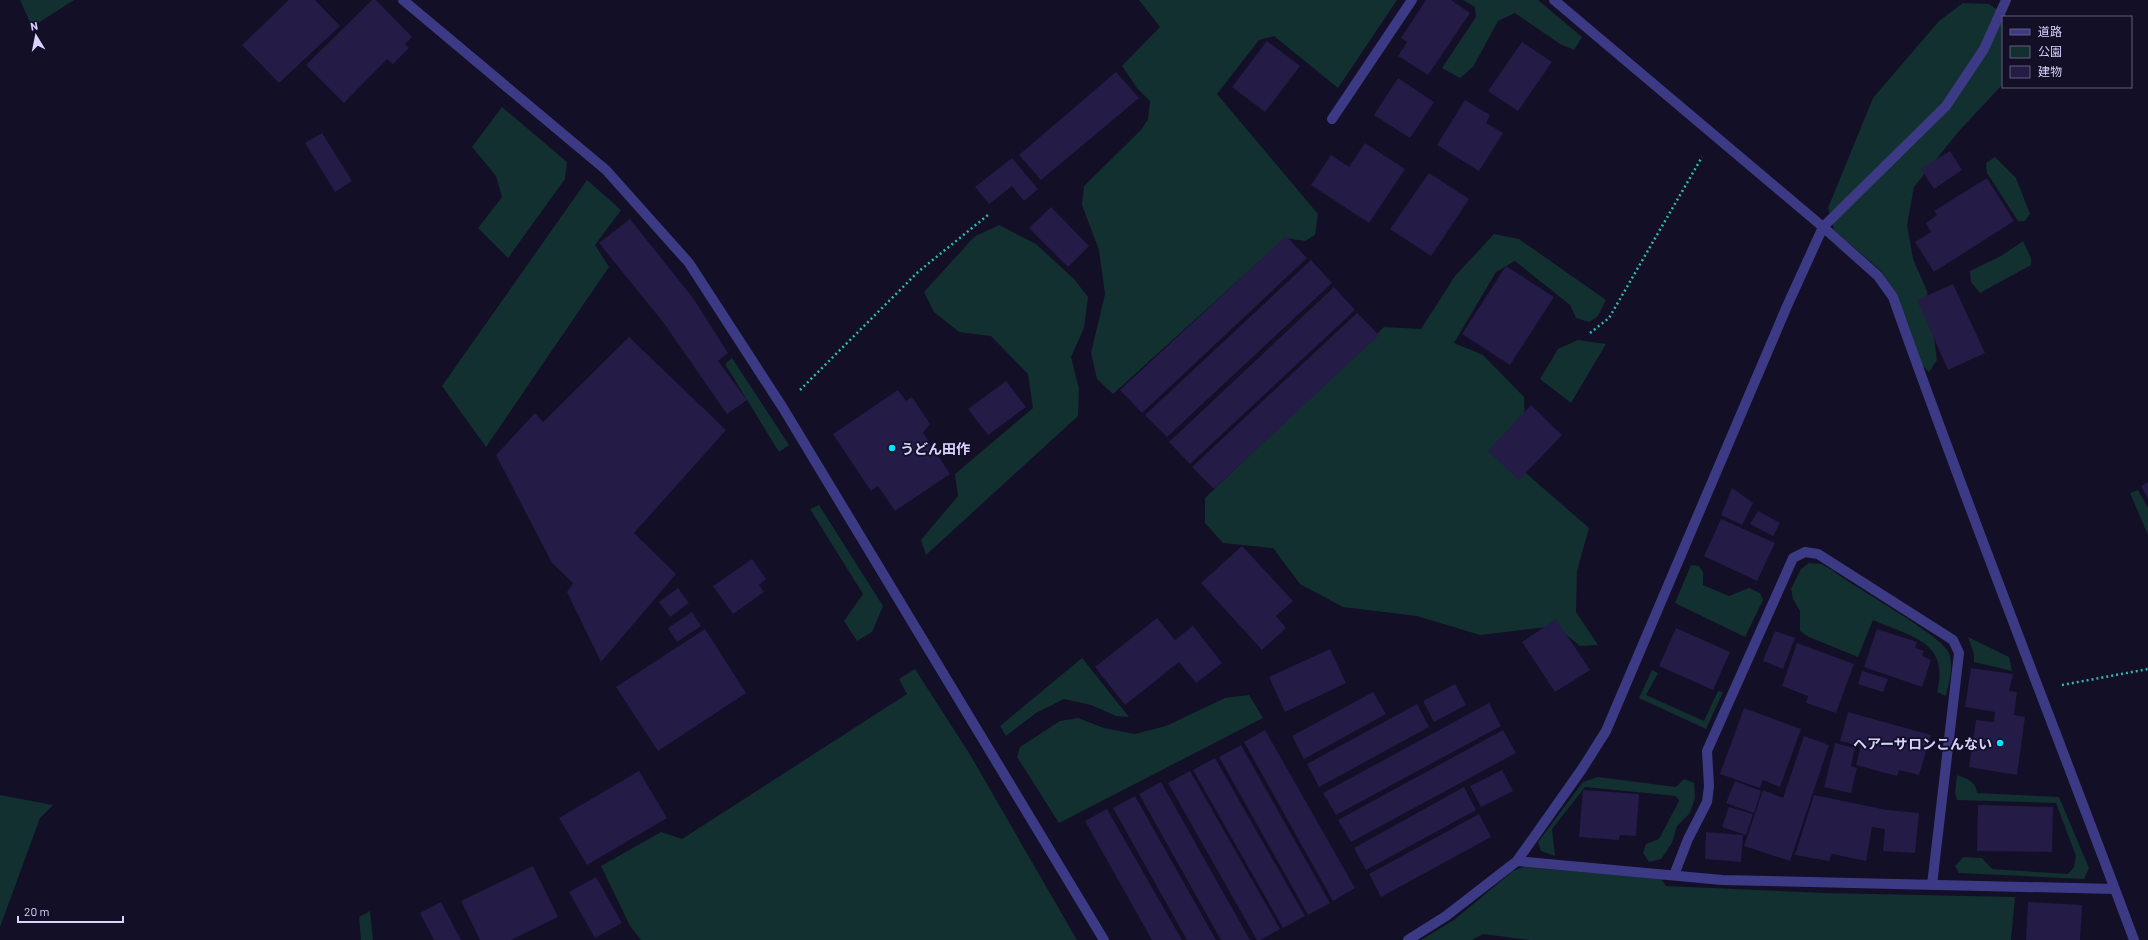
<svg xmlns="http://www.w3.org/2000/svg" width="2148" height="940" viewBox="0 0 2148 940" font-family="Barlow,'Noto Sans JP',sans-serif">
<rect width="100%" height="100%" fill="#130f26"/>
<path fill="#12302f" d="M20 0H74L32 27Z
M1139 0H1397L1338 88 1274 36 1259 40 1217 94 1318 214 1315 235 1305 241 1285 238 1113 394 1097 379 1091 353 1105 294 1099 250 1082 205 1084 186 1141 130 1148 119 1150 101 1137 88 1122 66 1160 27Z
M1463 0H1538L1582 37 1574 50 1560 44 1515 13 1498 21 1473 67 1460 78 1442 68 1476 17 1475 7Z
M1963 3 1989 4 2008 17H2003V84L1959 131 1914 187 1907 225 1913 259 1927 291 1937 360 1929 372 1921 364 1895 291 1881 271 1834 230 1828 208 1873 98 1939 21Z
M502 107 567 162 565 179 508 258 478 228 502 197 496 176 472 147Z
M1995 157 2016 178 2030 214 2025 221H2018L1987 173 1986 163Z
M587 180 621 210 595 245 609 267 486 447 442 386Z
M999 225 1036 244 1074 279 1088 297 1084 328 1071 357 1079 389 1078 416 926 555 921 540 958 496 955 474 1033 408 1028 374 991 336 959 332 934 312 924 292 974 237Z
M1494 234 1519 239 1606 300 1598 316 1589 322 1576 318 1570 305 1515 261 1496 272 1454 343 1483 355 1524 397 1525 426 1520 468 1589 528 1577 571 1576 612 1598 645 1580 646 1556 626 1480 635 1417 616 1343 607 1300 584 1273 548 1223 543 1205 523V498L1384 327 1421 329 1455 276Z
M2023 241 2031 258V265L1980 293 1971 282 1970 271 2001 256Z
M1578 340 1606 344 1571 403 1540 379 1558 349Z
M732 358 789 445 779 452 725 364Z
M2138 490 2148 508V535L2130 493Z
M819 505 883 606 872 632 857 641 844 621 863 594 810 509Z
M1809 563 1821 564 1832 570C1853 587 1942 635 1949 653 1954 667 1949 682 1946 696L1937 692C1950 641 1911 637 1873 620L1858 657 1809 637 1800 631V611L1793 599 1791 589 1801 569Z
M1691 565 1699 566 1703 572V585L1729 596 1749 588 1760 593 1763 600 1745 637 1675 603Z
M1968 637 2009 657 2012 671 1974 662V654Z
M1082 658 1129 717 1116 716 1091 705 1064 699 1036 713 1006 736 1000 726Z
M915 669 969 753 1077 940H641L630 926 601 866 661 832 682 839 907 694 899 679Z
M1652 670 1658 673 1646 695 1704 721 1718 691 1723 692 1706 729 1639 698Z
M1249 695 1263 718 1059 823 1017 757 1020 747 1060 721 1078 718 1104 728 1135 734 1166 726 1225 698Z
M1957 775C1967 779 1976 781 1977 793L2059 797 2089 868 2084 879 1959 873 1955 866 1963 857 1982 858 1992 869 2068 874 2074 867 2076 856 2056 803 1957 800 1955 793Z
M1598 777 1676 787 1684 779 1694 783 1695 798 1690 813 1677 826 1672 843 1661 859 1649 862 1643 853 1646 844 1659 839 1679 801 1676 796 1585 787 1552 829 1555 856 1541 851 1538 842 1583 782Z
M0 795 53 805 40 818 0 927Z
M1523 867 1661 879 1666 886 1825 893 2015 897 2011 940H1673V937V940H1530L1483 934 1472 940H1421L1454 920 1513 871Z
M370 911 373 940H361L359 917Z"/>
<path fill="#241b47" d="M289 0H315L340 26 279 83 242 45Z
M372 0H376L412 37 405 44 409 48 393 64 387 59 344 103 306 65Z
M1426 0H1451L1470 13 1428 75 1398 56 1407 42 1401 38Z
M1267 41 1300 66 1265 112 1232 87Z
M1522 42 1552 62 1518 111 1488 91Z
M1116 72 1139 98 1041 180 1019 155Z
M1398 78 1434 102 1410 138 1374 115Z
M1465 100 1490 115 1486 123 1503 133 1479 171 1437 145Z
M322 133 352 181 335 192 305 143Z
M1365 143 1405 169 1369 223 1311 185 1331 155 1349 167Z
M1950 151 1962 170 1934 189 1921 169Z
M1012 158 1038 189 1024 201 1012 186 989 204 975 187Z
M1429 173 1469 199 1431 256 1390 229Z
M1987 178 2014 221 1934 272 1915 242 1931 232 1926 223 1937 215 1934 211Z
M1051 207 1089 246 1068 267 1029 228Z
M630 219 693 298 728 353 718 361 747 400 727 414 663 322 599 243Z
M1286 236 1307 258 1142 413 1120 390Z
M1311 260 1332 283 1167 437 1145 415Z
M1506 266 1554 297 1510 365 1462 334Z
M1953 284 1985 353 1948 370 1917 300Z
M1334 287 1355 310 1190 464 1169 442Z
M1357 313 1379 335 1214 489 1192 467Z
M629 337 726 430 634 533 676 574 601 662 567 592 573 583 552 563 496 455 535 413 543 422Z
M1006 381 1026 407 988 435 968 409Z
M898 390 906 401 912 397 930 424 923 433 950 474 895 511 878 486 871 491 833 434Z
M1531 405 1562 435 1519 480 1488 451Z
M2148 482V499L2141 486Z
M1732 488 1753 503 1742 525 1721 515Z
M1758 511 1780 523 1773 536 1750 524Z
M1721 519 1775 543 1757 581 1704 556Z
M1242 546 1293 601 1276 616 1286 628 1262 650 1201 583Z
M752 559 766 579 759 585 764 592 733 614 713 586Z
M678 588 689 603 670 617 659 602Z
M692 612 701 626 677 642 668 628Z
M1157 618 1175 640 1193 626 1222 663 1196 683 1179 662 1125 705 1095 667Z
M1556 619 1590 670 1555 692 1522 642Z
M1676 628 1730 652 1713 690 1659 666Z
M705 629 746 693 658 751 616 687Z
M1877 629 1917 642 1915 648 1924 651 1922 656 1931 660 1922 687 1864 667Z
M1775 631 1795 638 1783 669 1763 661Z
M1797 643 1854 664 1836 713 1806 703 1808 696 1782 686Z
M1330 649 1346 683 1285 712 1269 677Z
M1971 668 2013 674 2009 691 2017 692 2014 715 2025 717 2017 775 1969 767 1976 720 1994 722 1995 712 1965 707Z
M1862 671 1888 679 1883 692 1858 684Z
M1455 684 1466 705 1434 722 1423 701Z
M1373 692 1386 714 1304 759 1292 736Z
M1489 703 1501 726 1336 815 1323 793Z
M1417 704 1429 727 1319 787 1307 764Z
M1744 708 1801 729 1780 787 1763 780 1760 788 1720 774Z
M1848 712 1931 735 1919 775 1899 770 1897 776 1856 765 1861 746 1840 741Z
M1265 730 1355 888 1333 901 1244 742Z
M1503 730 1516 753 1351 842 1338 820Z
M1804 736 1829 745 1790 861 1744 846 1763 790 1783 798Z
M1835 743 1855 748 1851 766 1857 768 1851 793 1824 787Z
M1241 745 1330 903 1308 915 1219 757Z
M1215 758 1305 916 1283 928 1193 770Z
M1502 770 1513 791 1481 807 1470 786Z
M639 771 667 818 587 865 559 818Z
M1190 771 1280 929 1260 940H1257L1168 783Z
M1735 781 1761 791 1754 813 1726 803Z
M1161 782 1250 940H1221L1139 794Z
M1464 787 1476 810 1366 870 1354 848Z
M1583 790 1639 794 1636 836 1620 835 1619 840 1579 837Z
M1814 795 1887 810 1919 813 1915 853 1883 851 1885 829 1872 827 1866 861 1832 854 1829 861 1795 855Z
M1135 796 1216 940H1187L1113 808Z
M1978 805 2053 807 2052 852 1977 851Z
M1729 807 1753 814 1746 835 1722 827Z
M1107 809 1182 940H1152L1085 821Z
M1479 814 1491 837 1381 897 1369 874Z
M1706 832 1743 835 1741 862 1705 859Z
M533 866 558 917 511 940H480L461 901Z
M596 877 622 923 595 938 569 892Z
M441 902 461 940H434L420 913Z
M2028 902 2082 905 2080 940H2026Z"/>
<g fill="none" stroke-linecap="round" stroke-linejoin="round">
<path stroke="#2fb8b0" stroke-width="2.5" stroke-dasharray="2 3" stroke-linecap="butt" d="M1590 333 1609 318 1702 157
M800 390 918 272 988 215
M2062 685 2148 669"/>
<path stroke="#3d3a85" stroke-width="10" d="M403 0 606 170 689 263 783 408 1104 940
M1554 0 1823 227 1878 276 1893 297C1969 513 2054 725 2134 940
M1332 119 1412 0
M1517 861 1722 880 2115 889
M1674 875 1688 839 1707 802 1709 786 1707 751 1793 558 1805 552 1818 554 1953 640 1959 653 1932 885
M1408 940 1446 916 1517 861 1582 769 1606 731 1787 306 1823 227 1946 106 1984 49 2006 0"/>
</g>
<g fill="#00e5ff" stroke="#130f26" stroke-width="1.5">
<circle cx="892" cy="448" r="4"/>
<circle cx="2000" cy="743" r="4"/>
</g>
<g text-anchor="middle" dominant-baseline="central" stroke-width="3.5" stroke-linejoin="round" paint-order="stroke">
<g font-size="14" font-weight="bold" fill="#d9d4ff" stroke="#130f26" text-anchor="start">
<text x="900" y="448">うどん田作</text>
<text x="1992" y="743" text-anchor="end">ヘアーサロンこんない</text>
</g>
</g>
<rect x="2002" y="16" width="130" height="72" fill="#130f26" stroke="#625e7d"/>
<rect x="2010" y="29" width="20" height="6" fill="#3d3a85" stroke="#625e7d"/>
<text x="2038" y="36" font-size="12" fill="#d9d4ff">道路</text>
<rect x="2010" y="46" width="20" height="12" fill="#12302f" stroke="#625e7d"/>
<text x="2038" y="56" font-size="12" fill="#d9d4ff">公園</text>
<rect x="2010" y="66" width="20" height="12" fill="#241b47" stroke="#625e7d"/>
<text x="2038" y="76" font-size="12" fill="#d9d4ff">建物</text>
<g transform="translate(36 36) rotate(350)" stroke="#130f26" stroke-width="3" paint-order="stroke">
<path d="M0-3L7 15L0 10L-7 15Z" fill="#d9d4ff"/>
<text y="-6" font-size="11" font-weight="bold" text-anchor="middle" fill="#d9d4ff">N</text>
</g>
<path d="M18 916v6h105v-6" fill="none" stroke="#d9d4ff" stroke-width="2"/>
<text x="24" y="916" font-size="12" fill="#d9d4ff" stroke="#130f26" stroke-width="3" paint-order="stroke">20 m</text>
</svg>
